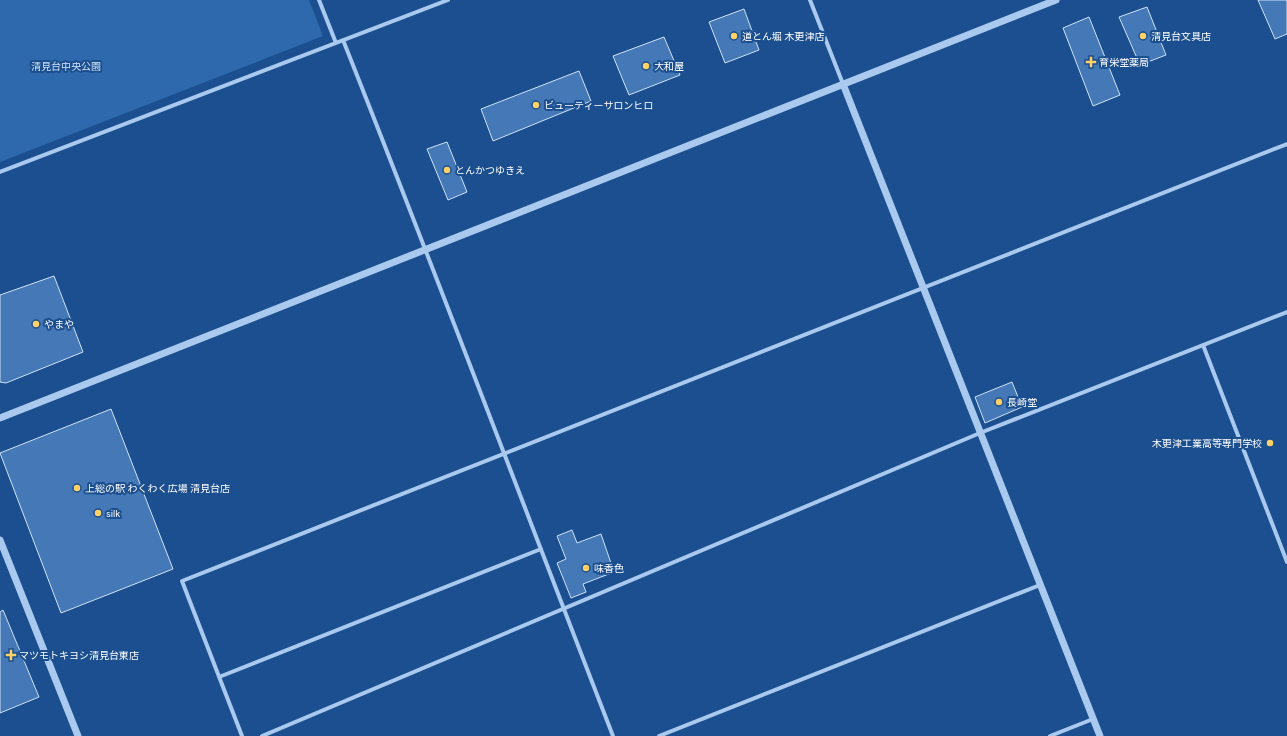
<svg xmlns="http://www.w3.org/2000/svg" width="1287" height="736" viewBox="0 0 1287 736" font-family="Figtree,'Noto Sans JP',sans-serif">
<rect width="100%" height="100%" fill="#1b4f8f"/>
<path fill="#2e69ad" d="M0 0H309L323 36 0 162Z"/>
<path fill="#4478b7" stroke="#cfe3fa" d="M1258 0H1287V34L1275 39Z
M1147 7 1166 55 1140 65 1119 17Z
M744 9 759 50 725 63 709 22Z
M1089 17 1120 95 1093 106 1063 28Z
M664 37 680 75 629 95 613 56Z
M579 71 591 101 493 141 481 109Z
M447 142 467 192 448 200 427 149Z
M54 276 83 352 6 383 0 382V295Z
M1012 382 1022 407 985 423 975 397Z
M111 409 173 569 61 613 0 453Z
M572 530 577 543 601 534 614 572 583 584 586 592 571 598 557 563 566 559 557 536Z
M3 610 39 697 0 713V612Z"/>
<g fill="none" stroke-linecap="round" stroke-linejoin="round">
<path stroke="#a9c9ee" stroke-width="4" d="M319 0 336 43
M810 0 843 84
M343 40C435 271 523 504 613 736
M0 172 448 0
M1203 345 1287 562
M219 677 541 549
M242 736 182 581 1287 144
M262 736 980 433 1287 312
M659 736 1040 585
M1050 736 1093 719"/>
<path stroke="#a9c9ee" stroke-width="7" d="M843 84 1100 736
M0 418 1056 0
M0 540 78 736"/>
</g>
<g fill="#ffd166" stroke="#1b4f8f" stroke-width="1.5">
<circle cx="734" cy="36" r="4"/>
<circle cx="1143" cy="36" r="4"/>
<path d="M1089 56h4v4h4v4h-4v4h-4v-4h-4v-4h4z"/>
<circle cx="646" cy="66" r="4"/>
<circle cx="536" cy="105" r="4"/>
<circle cx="447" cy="170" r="4"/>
<circle cx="36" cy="324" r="4"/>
<circle cx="999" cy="402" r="4"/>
<circle cx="1270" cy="443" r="4"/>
<circle cx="77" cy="488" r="4"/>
<circle cx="98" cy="513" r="4"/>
<circle cx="586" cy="568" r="4"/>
<path d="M9 649h4v4h4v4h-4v4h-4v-4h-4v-4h4z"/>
</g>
<g text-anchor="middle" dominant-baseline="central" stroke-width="4" stroke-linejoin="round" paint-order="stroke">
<g font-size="10" fill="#fff" stroke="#1b4f8f" text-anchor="start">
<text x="742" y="36">道とん堀 木更津店</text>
<text x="1151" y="36">清見台文具店</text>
<text x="1099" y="62">育栄堂薬局</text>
<text x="654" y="66">大和屋</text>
<text x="544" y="105">ビューティーサロンヒロ</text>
<text x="455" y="170">とんかつゆきえ</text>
<text x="44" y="324">やまや</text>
<text x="1007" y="402">長崎堂</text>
<text x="1262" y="443" text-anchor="end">木更津工業高等専門学校</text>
<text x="85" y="488">上総の駅 わくわく広場 清見台店</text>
<text x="106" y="513">silk</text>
<text x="594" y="568">味香色</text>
<text x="19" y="655">マツモトキヨシ清見台東店</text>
</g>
<g font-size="10" fill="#cfe3fa" stroke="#1b4f8f">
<text x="66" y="66">清見台中央公園</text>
</g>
</g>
</svg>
